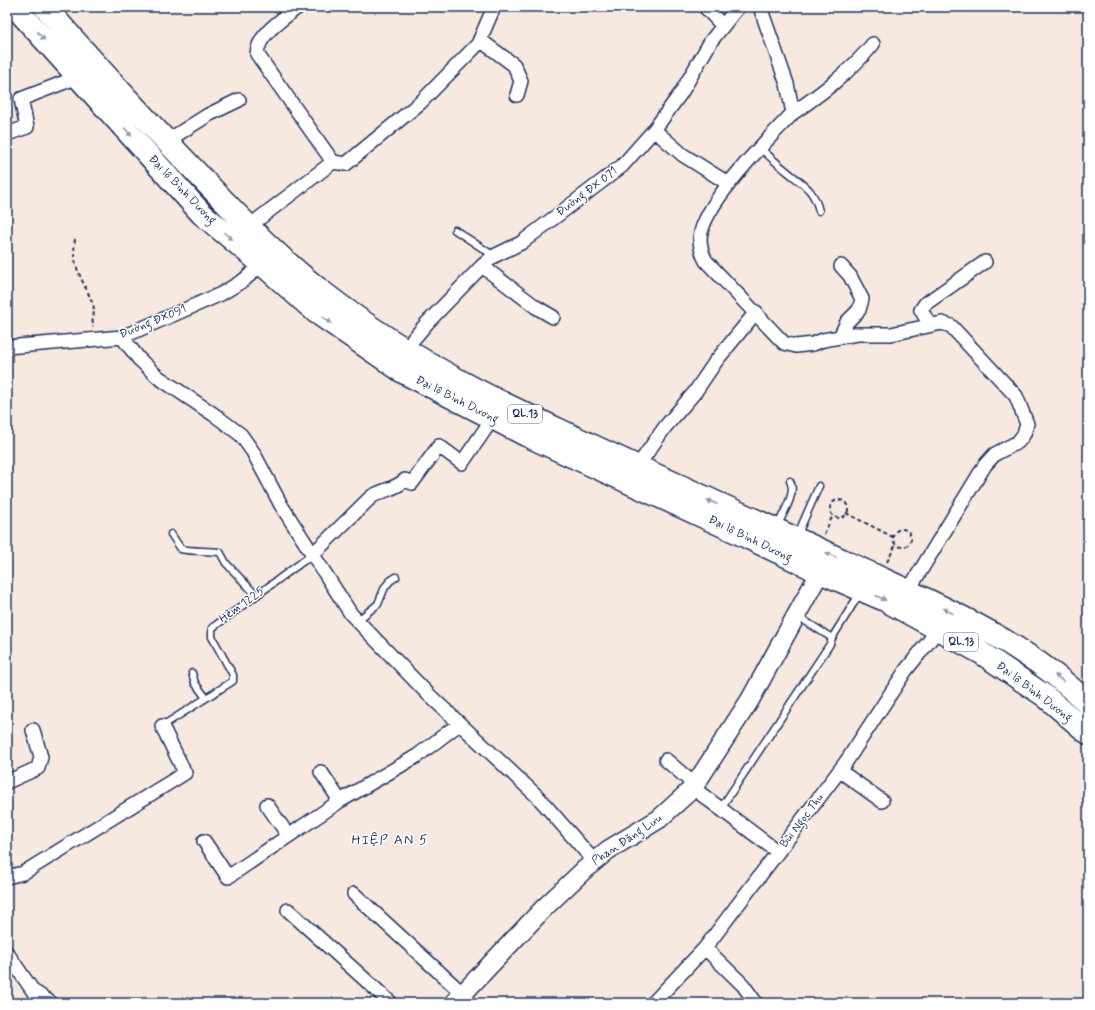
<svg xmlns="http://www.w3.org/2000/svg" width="1095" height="1010" viewBox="0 0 1095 1010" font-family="Mynerve,sans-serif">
<rect width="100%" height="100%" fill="#f7e8e0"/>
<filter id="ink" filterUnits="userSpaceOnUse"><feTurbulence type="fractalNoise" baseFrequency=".025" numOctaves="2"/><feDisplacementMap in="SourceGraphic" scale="8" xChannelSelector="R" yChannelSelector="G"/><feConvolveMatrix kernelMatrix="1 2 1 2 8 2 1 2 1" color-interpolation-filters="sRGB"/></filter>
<g filter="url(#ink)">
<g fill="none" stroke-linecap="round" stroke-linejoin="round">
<defs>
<path id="lane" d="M760 148C769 156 779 165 789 173 805 186 814 190 819 211
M455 230 494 256
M777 527C782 514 797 494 790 481
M171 534 181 549C194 552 206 550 220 552L226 563 256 595
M797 536 819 486
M357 621 378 604 385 587 390 581 396 577
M832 638 860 593
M192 673 195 683 206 698
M162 726 233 681V675L212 637V628L313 554
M721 808 830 644 832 638 797 616"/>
<path id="street" d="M298 7C283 19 258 34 257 54L333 162
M705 7 722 25
M760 7 787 84 793 113C769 138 703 203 700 238 700 246 702 254 706 261L779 338 784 343 796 346 813 344 823 340 857 334H891L942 323 951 326 1016 396 1027 424 1024 434 1018 442 995 454 985 465 908 591
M480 40 514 65 521 81 517 95
M793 113C822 93 850 72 873 44
M654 130 683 155 729 184
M7 134 27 127 21 99 78 77
M167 141 208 115 239 100
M248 227 333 162 346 164 421 102 478 44 494 7
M482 266 536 307 553 317
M930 325 921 310 925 304 985 262
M122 337 139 359 158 377 216 416 241 435 253 452 281 505 351 614 428 694 538 797 594 861
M840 337 847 322 859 310 862 299 850 276 841 266
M7 347 122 337 221 294 244 280 262 264
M405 349 427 323 482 266 494 256 521 243 622 166 654 130 681 93 711 41 738 7
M462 463 493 418
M637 467 665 427 695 392 716 361 756 312
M313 554 371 497C382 490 396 489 405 480L412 483 439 446 462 463
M666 760 687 778 693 788 778 852
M840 771 882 801
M321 772 340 801
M7 782 38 768 41 757 33 730
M267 805 288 835
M204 841 228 877 340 801 417 756 459 724
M7 877 23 873 185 773 162 726
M354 894 463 994
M288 910 391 1003
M705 948 743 985 756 1003
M7 953 33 991 51 1003
M653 1003 705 948 846 762 906 670 938 630"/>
<path id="secondary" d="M454 1003 544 908 583 871 608 850 659 819 693 788 750 700 820 572"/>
<path id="highway" d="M15 7 202 214 262 264 316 312 403 372 526 435 728 528 820 572 885 600 980 652 1045 696 1088 733
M45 7C94 63 144 118 196 172 235 213 275 255 321 291 367 327 418 359 471 387 499 402 528 415 557 429 659 478 762 522 865 571 941 606 1028 644 1088 704"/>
</defs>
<use href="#lane" stroke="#1b2f5e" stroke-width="9"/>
<use href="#street" stroke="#1b2f5e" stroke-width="16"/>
<use href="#secondary" stroke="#1b2f5e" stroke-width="21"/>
<use href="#highway" stroke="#1b2f5e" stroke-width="25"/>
<path stroke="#1b2f5e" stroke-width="2" stroke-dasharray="4 3" stroke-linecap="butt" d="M75 239C71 270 84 279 93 305 96 312 91 320 93 327
M830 509a9 9 0 1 1 18 0a9 9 0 1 1-18 0Z
M846 513 893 537
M893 538a9 9 0 1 1 18 0a9 9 0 1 1-18 0Z
M824 534 833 515
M887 562 896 544"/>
<use href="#lane" stroke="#fff" stroke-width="6"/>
<use href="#street" stroke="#fff" stroke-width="13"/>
<use href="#secondary" stroke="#fff" stroke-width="18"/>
<use href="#highway" stroke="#fff" stroke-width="22"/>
</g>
<defs><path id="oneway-solid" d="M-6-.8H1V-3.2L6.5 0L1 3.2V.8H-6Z"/></defs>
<g fill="#8d97ae">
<use href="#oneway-solid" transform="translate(41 36) rotate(48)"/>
<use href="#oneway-solid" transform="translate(128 132) rotate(48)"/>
<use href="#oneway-solid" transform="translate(228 236) rotate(40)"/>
<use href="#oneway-solid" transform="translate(327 320) rotate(34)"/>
<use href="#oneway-solid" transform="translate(712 502) rotate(-156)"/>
<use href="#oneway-solid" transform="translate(831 555) rotate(-155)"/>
<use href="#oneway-solid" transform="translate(881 598) rotate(24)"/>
<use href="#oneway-solid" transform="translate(948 611) rotate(-153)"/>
<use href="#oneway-solid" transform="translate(1059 678) rotate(-141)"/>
</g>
</g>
<g text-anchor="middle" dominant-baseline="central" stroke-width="3" stroke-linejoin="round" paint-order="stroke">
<g fill="#fff" stroke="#5f6d8e" stroke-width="1">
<rect x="508" y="405" width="34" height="18" rx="3"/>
<rect x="944" y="633" width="34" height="18" rx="3"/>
</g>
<g font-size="11" font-weight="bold" fill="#1b2f5e">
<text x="525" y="414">QL.13</text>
<text x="961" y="642">QL.13</text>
</g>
<g font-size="12" fill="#1b2f5e" stroke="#fff">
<text transform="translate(182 190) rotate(46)">Đại lộ Bình Dương</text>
<text transform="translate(587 192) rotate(-37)">Đường ĐX 071</text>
<text transform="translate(153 322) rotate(-22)">Đường ĐX091</text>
<text transform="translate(457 400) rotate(27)">Đại lộ Bình Dương</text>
<text transform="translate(750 539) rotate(26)">Đại lộ Bình Dương</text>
<text transform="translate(242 605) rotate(-36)">Hẻm 1225</text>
<text transform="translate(1034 692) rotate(37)">Đại lộ Bình Dương</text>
<text transform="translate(802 821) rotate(-53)">Bùi Ngọc Thu</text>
<text transform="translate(627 840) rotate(-34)">Phan Đăng Lưu</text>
</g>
<g font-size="14" letter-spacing="1" fill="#1b2f5e" stroke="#fff">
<text x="390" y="840">HIỆP AN 5</text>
</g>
</g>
<rect width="1095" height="1010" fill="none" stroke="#fff" stroke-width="24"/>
<rect x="12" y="12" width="1071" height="986" fill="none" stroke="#1b2f5e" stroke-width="1.5" filter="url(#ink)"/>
</svg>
